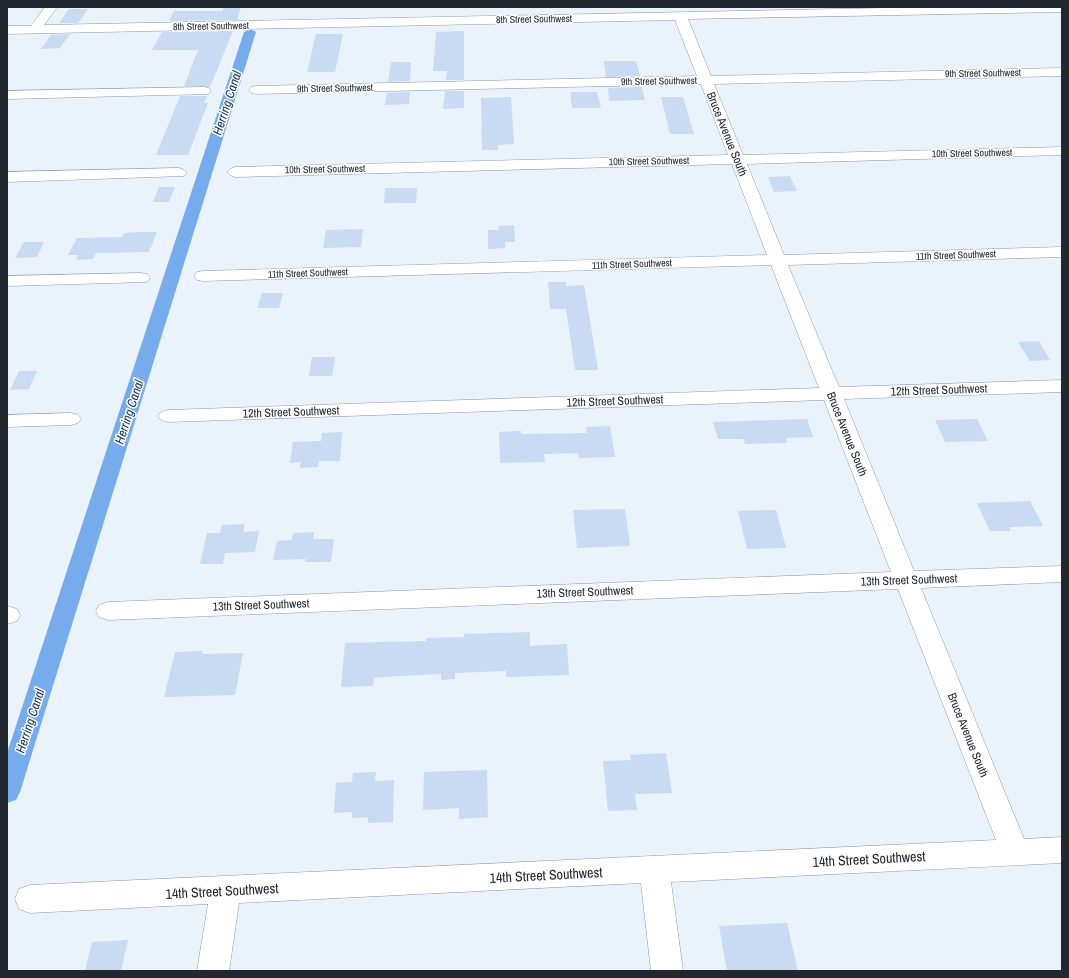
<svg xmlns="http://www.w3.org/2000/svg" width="1069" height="978" viewBox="0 0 1069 978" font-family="'Archivo Narrow',sans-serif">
<rect width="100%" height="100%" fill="#eaf2fb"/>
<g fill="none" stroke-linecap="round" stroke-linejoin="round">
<path fill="#77acec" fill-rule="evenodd" d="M250 29 256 32 20 792 16 800 7 803V753L244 32Z"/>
</g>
<path fill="#c8dbf2" d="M224 7H241L237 20 169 21 174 11H222Z
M69 9H88L78 23H59Z
M233 31 210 87 184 86 198 50H152L162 32Z
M464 31V80H446L447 71H433L436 32Z
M70 34 60 48 41 49 51 35Z
M316 34H343L335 72H307Z
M604 61H636L640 76 606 77Z
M391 62H411L410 81 388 82Z
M642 87 645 100 609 101 608 88Z
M445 91H464V108L443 109Z
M410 92 409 104 385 105 387 93Z
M570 92H597L601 108H572Z
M180 96H207L204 103H208L188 155H156Z
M511 97 514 144 497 145 498 150H482L481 98Z
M661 97H683L694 134H670Z
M790 176 797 191 774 192 768 177Z
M159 187H175L169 202H153Z
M385 188H417L416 203H384Z
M514 225 515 242H505V248L488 249V230H499L498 226Z
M363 229 361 247 323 248 326 230Z
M138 232H157L149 252 96 253 93 259 76 260 78 255H68L77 238 122 237 124 233Z
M24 242H44L37 257 15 258Z
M548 282H566V286L584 285 598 370H575L566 309H550Z
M262 293H283L279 308H257Z
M1039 341 1050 360 1030 361 1018 342Z
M312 357H335L332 376H309Z
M19 371H37L29 389 10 390Z
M807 419 813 437 786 438 787 443 745 444 744 439H718L713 422Z
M977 419 988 441 945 442 935 420Z
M610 426 615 457 579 458 578 453 544 454 545 462 500 463 499 432 521 431V434L587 433 586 427Z
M342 432 340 461H319L318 467 300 468 301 462 290 463 293 442 321 441 322 433Z
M1030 501 1043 526 1009 527 1011 531H990L977 503Z
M625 509 630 546 577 548 573 510Z
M776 510 786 548 747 549 738 511Z
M245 524 243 532 259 531 255 552 225 553 223 564H200L207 533H220L222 525Z
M314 532 313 539H334L331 562H305L306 559 273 560 277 541 292 540 293 533Z
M530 632V646L567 644 569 675 506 677V671L455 673V679L441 680V674L399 676 374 678 373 686 341 687 345 643 426 641V638L464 637V634Z
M203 651 202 654 243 653 235 695 164 697 175 652Z
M666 753 672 793 635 794 637 810 608 811 603 761 631 760 630 755Z
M487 770 488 817 459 819V808L423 810 424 772Z
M376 772 375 781 394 780 393 822 368 823V817L352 818V812L334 813 336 783 352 782 353 773Z
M787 923 798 971H727L719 926Z
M128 940 121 971H85L92 942Z"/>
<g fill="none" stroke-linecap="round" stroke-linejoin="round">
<defs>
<path id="street" d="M45 7H57L44 25 936 7H1062V12L688 19 711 76 1062 68V76L714 84 743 155 1062 147V155L747 164 784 255 1062 247V257L788 265 839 387 1062 380V392L844 399 914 571 1062 566V582L921 588 1024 839 1062 837V863L671 882 683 971H651L641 883 239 903 229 971H197L208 904 30 913 19 909 15 899 19 889 30 885 996 840 898 589 108 620 99 617 96 611 99 605 108 602 891 572 824 400 168 422 161 420 158 416 161 412 168 410 819 388 771 265 203 281 197 280 194 276 197 272 203 271 767 255 732 164 235 177 230 175 227 172 230 169 235 167 728 155 701 84 256 94 251 93 249 90 251 87 256 86 697 76 675 20 7 34V26H31Z
M204 87 209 88 211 91 209 94 7 99V91Z
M179 168 184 170 187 173 184 176 7 182V172Z
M141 273 147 274 150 278 147 282 7 286V276Z
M71 413 78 415 81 419 78 423 71 425 7 427V415Z
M7 606 17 609 20 615 17 621 7 624Z"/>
</defs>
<use href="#street" stroke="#8899af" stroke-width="1"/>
<use href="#street" fill="#fff" fill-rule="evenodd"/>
</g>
<g text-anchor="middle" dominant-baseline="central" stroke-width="3" stroke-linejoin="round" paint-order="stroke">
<g font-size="10" fill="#212830" stroke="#fefefe">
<text transform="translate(534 19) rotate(-1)">8th Street Southwest</text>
<text transform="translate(211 26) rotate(-1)">8th Street Southwest</text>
<text transform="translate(983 73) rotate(-1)">9th Street Southwest</text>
<text transform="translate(659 81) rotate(-1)">9th Street Southwest</text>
<text transform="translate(335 88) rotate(-1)">9th Street Southwest</text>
<text transform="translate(972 153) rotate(-1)">10th Street Southwest</text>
<text transform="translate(649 161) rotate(-1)">10th Street Southwest</text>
<text transform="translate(325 169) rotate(-1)">10th Street Southwest</text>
<text transform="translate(956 255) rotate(-2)">11th Street Southwest</text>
<text transform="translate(632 264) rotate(-2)">11th Street Southwest</text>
<text transform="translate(308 273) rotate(-2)">11th Street Southwest</text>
</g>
<g font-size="12" fill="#212830" stroke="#fefefe">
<text transform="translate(727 134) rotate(68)">Bruce Avenue South</text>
<text transform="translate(939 390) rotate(-2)">12th Street Southwest</text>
<text transform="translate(615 401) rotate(-2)">12th Street Southwest</text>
<text transform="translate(291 412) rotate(-2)">12th Street Southwest</text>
<text transform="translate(847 434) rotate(68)">Bruce Avenue South</text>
<text transform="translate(909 580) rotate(-2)">13th Street Southwest</text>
<text transform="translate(585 592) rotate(-2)">13th Street Southwest</text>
<text transform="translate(261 605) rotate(-2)">13th Street Southwest</text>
<text transform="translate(968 735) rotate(68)">Bruce Avenue South</text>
</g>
<g font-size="13" font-style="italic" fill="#0c325a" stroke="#fefefe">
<text transform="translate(227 103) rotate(-72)">Herring Canal</text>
<text transform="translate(129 412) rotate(-72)">Herring Canal</text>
<text transform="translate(30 721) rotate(-72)">Herring Canal</text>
</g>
<g font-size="14" fill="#212830" stroke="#fefefe">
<text transform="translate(869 859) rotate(-3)">14th Street Southwest</text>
<text transform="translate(546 875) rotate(-3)">14th Street Southwest</text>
<text transform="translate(222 891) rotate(-3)">14th Street Southwest</text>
</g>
</g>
<rect width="1069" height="978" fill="none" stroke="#212830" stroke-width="16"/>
</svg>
